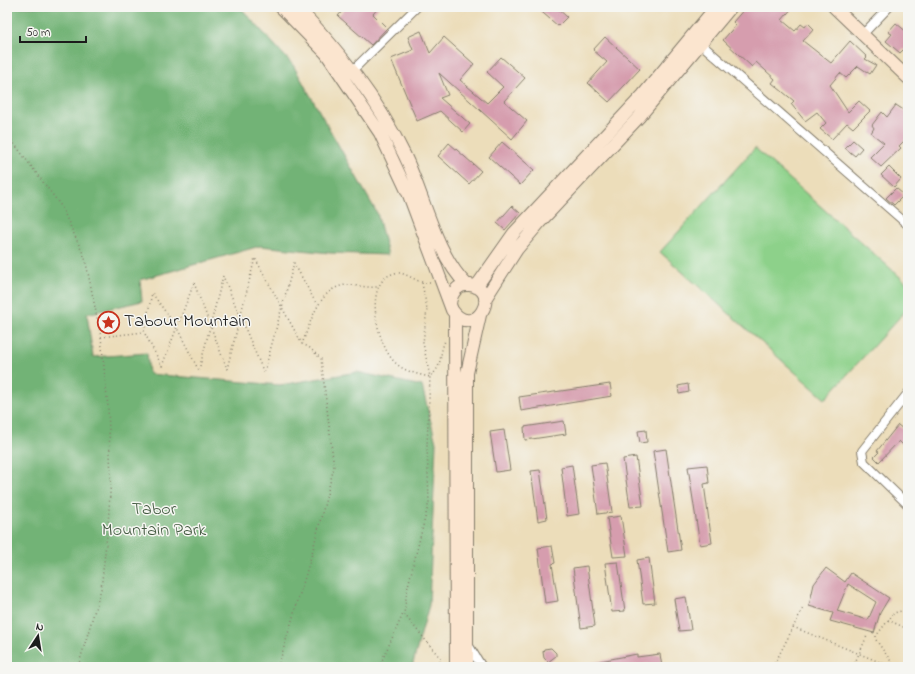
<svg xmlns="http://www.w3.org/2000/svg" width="915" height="674" viewBox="0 0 915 674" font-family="'Indie Flower',sans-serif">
<rect width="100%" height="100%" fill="#f6f6f2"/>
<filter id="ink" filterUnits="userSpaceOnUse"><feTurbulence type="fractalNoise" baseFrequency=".025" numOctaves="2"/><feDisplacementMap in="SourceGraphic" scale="8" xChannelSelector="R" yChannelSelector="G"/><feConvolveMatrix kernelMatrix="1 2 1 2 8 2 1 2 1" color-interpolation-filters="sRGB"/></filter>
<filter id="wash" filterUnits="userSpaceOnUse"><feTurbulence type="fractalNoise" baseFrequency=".012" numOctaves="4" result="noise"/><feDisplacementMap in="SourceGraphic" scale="16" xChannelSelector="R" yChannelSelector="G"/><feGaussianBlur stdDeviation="0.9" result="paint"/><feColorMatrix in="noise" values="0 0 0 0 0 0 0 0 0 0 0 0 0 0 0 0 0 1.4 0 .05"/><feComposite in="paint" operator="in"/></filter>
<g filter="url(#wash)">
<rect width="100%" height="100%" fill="#ecddba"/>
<path fill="#8dd18a" stroke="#547653" d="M755 148 908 284V308L825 399 660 252Z"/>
<path fill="#72b376" stroke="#476849" d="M7 7H240L293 65 377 213 388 255 330 253 260 246 140 280 142 301 87 314 93 357 147 353 149 374 280 385 357 372 422 386 436 443 429 605 412 667H7Z"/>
<g id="blocks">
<path fill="#d69dae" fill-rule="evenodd" d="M346 7H379L373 14 387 28 371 45 338 16Z
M536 7H556L567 17 558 26Z
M746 7H793L782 20 795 31 801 24 805 27 808 23 814 29 803 41 831 63 850 41 867 57 865 59 876 65 870 74 858 66 846 78 840 73 830 85 848 112 859 101 870 111 853 128 847 123 832 139 820 129 826 123 817 112 805 121 791 104 794 101 772 83 775 79 756 62 752 67 723 40 736 25 733 22Z
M896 23 908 33V53L904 49 900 53 886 41 892 34 888 32Z
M421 31 430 53 444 37 474 64 460 80 487 103 503 87 487 72 501 57 525 78 504 101 527 121 512 139 439 73 448 95 440 98 470 124 463 132 440 111 417 121 391 59 413 50 408 37Z
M605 37 640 69 609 102 588 83 607 62 593 50Z
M896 105 908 113V137L899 146 901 148 881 167 870 157 884 143 871 133 874 128 872 125 882 112 887 117Z
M853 140 862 148 855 156 845 148Z
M502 142 534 170 520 185 489 157Z
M449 143 481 171 469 184 438 156Z
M889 167 901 179 894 187 881 175Z
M896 188 904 195 894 205 886 198Z
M512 206 520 213 505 230 497 223Z
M610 384 612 396 521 411 519 397Z
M688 384 689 392 679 394 678 386Z
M564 421 566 434 525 440 524 427Z
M908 423V450L899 441 879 462 874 457 879 452 877 451 898 425 903 429Z
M504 430 510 470 496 472 490 432Z
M646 430 647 442 640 443 638 431Z
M666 449 681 550 668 552 653 451Z
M636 457 643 506 630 507 623 459Z
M605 463 612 512 598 514 591 465Z
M572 465 579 514 567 516 561 467Z
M707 465 709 483 704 484 712 543 700 545 688 467Z
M540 470 547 519 538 521 531 471Z
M621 516 627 556 613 557 607 518Z
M552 546 555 563 552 564 558 601 545 603 538 548Z
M649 558 655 603 643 604 637 560Z
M618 562 625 611 612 612 605 563Z
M587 566 595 626 581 628 573 568Z
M826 568 845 582 851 573 889 598 880 613 874 633 830 621 833 613 809 606 814 584ZM848 584 876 602 868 620 837 611Z
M686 597 691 630 679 631 674 599Z
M551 648 556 653V656L548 662 544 658 543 652 544 649Z
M637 654V657L660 654 662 667H648V664L625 667H590V663Z"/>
</g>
</g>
<g filter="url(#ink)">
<use href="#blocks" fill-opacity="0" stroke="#847c6b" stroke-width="1"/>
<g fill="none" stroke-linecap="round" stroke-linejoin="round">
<defs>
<path id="street" d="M863 34 889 7
M701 44 908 225
M353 70 417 7
M908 393 862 451 864 462 908 505
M469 646 482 667"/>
<path id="secondary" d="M281 7 326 53 380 133 409 195 452 310C474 342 504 290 470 285 458 283 451 293 450 304
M297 7C340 52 377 98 404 154 424 194 435 254 467 285
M834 7 908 78
M476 287 514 233 643 95 716 7
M485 299 517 249 539 223 639 117 731 7
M455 314 456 667
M467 667V373L480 315"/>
</defs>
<use href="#street" stroke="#847c6b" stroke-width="10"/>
<use href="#secondary" stroke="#847c6b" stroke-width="14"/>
<path stroke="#847c6b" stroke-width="1.5" stroke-dasharray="1 3" stroke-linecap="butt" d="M7 134 61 206 85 258 101 337 108 407 111 477 108 526 101 589 78 667
M194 283 227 369 255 258 302 344C310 324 319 287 346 285 357 285 367 288 377 287
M194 283 162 366 144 332 152 293 177 328 198 369
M422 283 427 309 423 343 430 377 427 446 429 502 407 590 404 614 441 659 438 667
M430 283C417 284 406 271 395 273 362 281 377 341 392 359 401 371 417 374 430 377 444 364 438 357 445 341
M101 337 144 332
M199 370 223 276 264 373 294 263 317 305
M888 620 908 629
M793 627 892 667
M278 667 311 557 334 467 321 359 310 348 303 344
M379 667 403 614
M773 667 803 608
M853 667 867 636
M895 667 876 640V636L894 613 908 609"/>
<use href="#street" stroke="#fff" stroke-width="8"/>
<use href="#secondary" stroke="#fbe5cf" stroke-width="12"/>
</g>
</g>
<defs>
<symbol id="sight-ring" viewBox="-11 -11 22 22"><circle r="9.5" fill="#f6f6f2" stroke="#c8321e" stroke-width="1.5"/><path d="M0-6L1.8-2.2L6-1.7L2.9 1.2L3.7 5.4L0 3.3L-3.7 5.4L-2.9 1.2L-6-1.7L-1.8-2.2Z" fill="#c8321e"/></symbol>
</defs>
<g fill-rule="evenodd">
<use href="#sight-ring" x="96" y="310" width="25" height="25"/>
</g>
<g text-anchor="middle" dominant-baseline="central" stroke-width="3" stroke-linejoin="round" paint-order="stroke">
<g font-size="18" fill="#1c1c1c" stroke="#f6f6f2" text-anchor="start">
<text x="124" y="322">Tabour Mountain</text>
</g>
<g font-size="18" fill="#445b42" stroke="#f6f6f2">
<text x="154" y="510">Tabor<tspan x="154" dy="21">Mountain Park</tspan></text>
</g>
</g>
<rect width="915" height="674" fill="none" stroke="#f6f6f2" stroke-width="24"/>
<g transform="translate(38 636) rotate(12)" stroke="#f6f6f2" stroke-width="3" paint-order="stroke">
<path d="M0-3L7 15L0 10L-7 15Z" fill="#1c1c1c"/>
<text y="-6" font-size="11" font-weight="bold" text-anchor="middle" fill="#1c1c1c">N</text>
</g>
<path d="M20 36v6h66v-6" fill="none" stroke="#1c1c1c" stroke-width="2"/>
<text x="26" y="36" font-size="12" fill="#1c1c1c" stroke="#f6f6f2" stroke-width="3" paint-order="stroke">50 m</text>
</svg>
